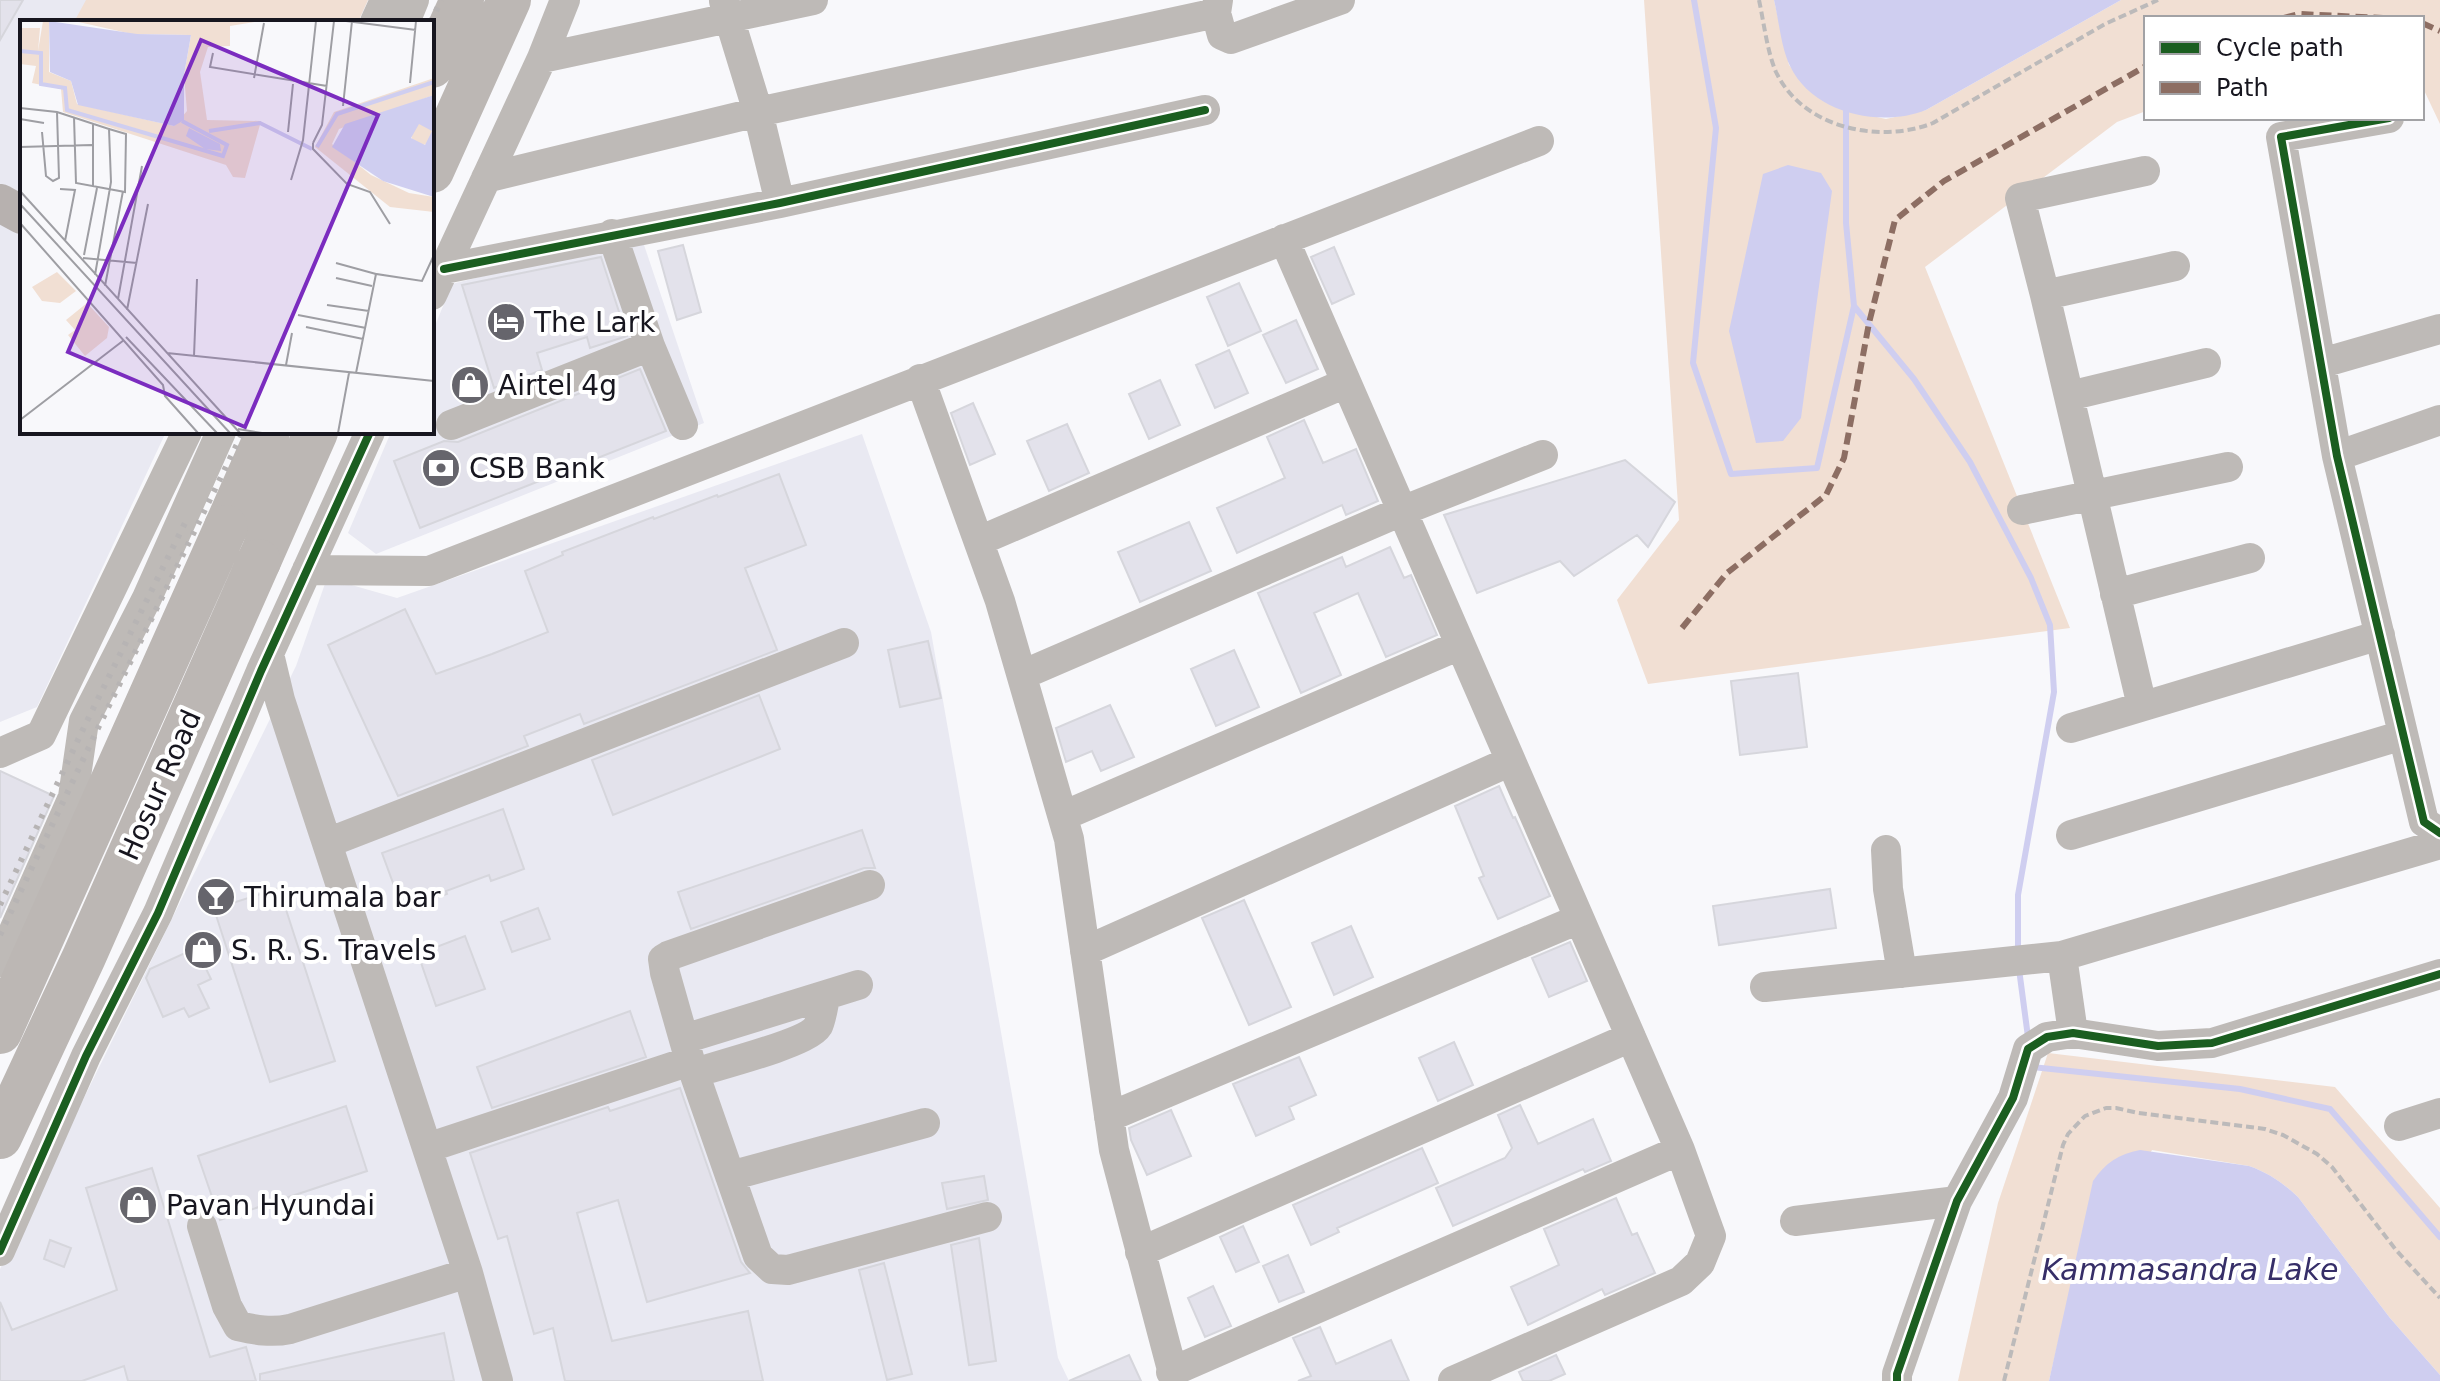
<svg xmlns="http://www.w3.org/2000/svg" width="2440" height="1381" viewBox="0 0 2440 1381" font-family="'DejaVu Sans',sans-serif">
<rect width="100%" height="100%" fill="#f8f8fb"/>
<path fill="#e9e9f2" d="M0 0H368L358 22H22V432H166L37 707 0 722Z
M641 236 704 423 376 554 348 533 391 432H432V333L452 284Z
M862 434 931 632 1058 1358 1069 1381H0V1269L296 666 327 578 397 598Z"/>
<path fill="#f1dfd3" d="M86 0H368L358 22H74Z
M1644 0H1774L1789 65 1807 87 1829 104 1844 110 1886 119 1926 110 2121 0H2440V124L2422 86V18H2146V111L2117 122 1925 267 2070 628 1648 684 1617 600 1679 520Z
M2048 1053 2335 1087 2440 1208V1375L2390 1318 2298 1197C2283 1183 2269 1173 2249 1166L2152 1150 2071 1287 2049 1381H1958L1998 1203Z"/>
<path fill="#cfcef0" d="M1774 0H2121L1926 110C1881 128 1813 114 1790 66 1781 47 1779 21 1774 0Z
M1788 165 1821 173 1832 191 1801 418 1783 441 1756 443 1729 331 1763 174Z
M2140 1150 2249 1166C2269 1173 2283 1183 2298 1197L2390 1318 2440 1375V1381H2049L2093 1181C2105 1163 2119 1154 2140 1150Z"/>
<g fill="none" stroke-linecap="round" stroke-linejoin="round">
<path stroke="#cfcef0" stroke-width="6" d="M1694 0 1716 128 1693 363 1731 474 1817 468 1854 306 1846 223V106
M1854 306 1914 379 1970 462 2031 578 2050 625 2054 692 2018 895V954
M2019 969 2028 1037
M2032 1067 2240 1089 2330 1109 2440 1237"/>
</g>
<path fill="#e3e2eb" stroke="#d6d6dc" stroke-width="2" d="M0 0H23L0 40Z
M683 245 701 312 677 320 658 251Z
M1334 247 1354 294 1332 304 1311 257Z
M601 257 627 336 590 348 587 337 537 353 542 370 494 388 462 285Z
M1239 283 1261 331 1228 346 1207 297Z
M1296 320 1318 369 1286 383 1263 335Z
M1229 350 1248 393 1215 408 1196 365Z
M640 369 666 431 420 528 394 461 444 441 458 442Z
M1160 380 1180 425 1149 439 1129 394Z
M973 403 995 454 970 465 951 413Z
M1304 420 1323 463 1356 449 1378 501 1346 515 1342 505 1237 553 1217 508 1285 478 1267 437Z
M1067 424 1089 473 1049 491 1027 441Z
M1625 460 1675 502 1648 547 1637 535 1574 576 1560 561 1477 593 1444 515Z
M779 474 806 545 745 568 777 650 584 724 580 714 524 736 528 746 398 796 328 645 405 609 436 674 492 654 548 632 525 571 563 555 562 552 653 517 654 519 717 495 718 497Z
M1189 522 1211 571 1140 602 1118 552Z
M1390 547 1404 578 1411 575 1437 635 1386 657 1358 593 1314 613 1341 675 1301 693 1258 593 1342 557 1346 567Z
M928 641 941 698 900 707 888 650Z
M1234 650 1259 707 1216 726 1191 669Z
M1798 673 1807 747 1740 755 1731 681Z
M759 695 780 749 613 815 592 760Z
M1110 705 1134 757 1101 771 1092 751 1066 762 1056 728Z
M0 771 54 796 0 918Z
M1499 786 1513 818 1515 817 1550 896 1498 919 1479 878 1484 876 1455 806Z
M503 809 524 869 491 881 489 875 446 891 447 894 403 910 382 853Z
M862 830 875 868H864L691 929 678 892Z
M279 888 335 1061 270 1082 214 909Z
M1830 889 1836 928 1719 945 1713 906Z
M1244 900 1291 1007 1249 1025 1202 918Z
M538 908 550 939 512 952 501 922Z
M1351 926 1373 977 1334 995 1312 943Z
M465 936 485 989 436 1006 418 954Z
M1570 942 1587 981 1549 997 1532 958Z
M196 948 211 979 198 985 209 1008 189 1017 184 1008 163 1017 146 978 150 969Z
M630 1011 646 1057 492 1108 477 1067Z
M1454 1042 1473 1085 1438 1101 1419 1058Z
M1299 1057 1316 1095 1289 1107 1294 1119 1256 1136 1233 1084Z
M680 1088 741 1262 750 1273 647 1302 618 1200 577 1213 612 1341 748 1311 763 1381H565L553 1328 534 1334 507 1236 498 1239 470 1153 608 1107 610 1111Z
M1520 1105 1538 1144 1593 1119 1611 1161 1585 1172 1583 1169 1453 1226 1436 1188 1505 1158 1512 1148 1498 1115Z
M346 1106 367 1171 220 1220 198 1156Z
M1171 1110 1191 1156 1147 1175 1131 1140 1129 1128Z
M1422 1148 1438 1183 1337 1228 1339 1232 1311 1245 1293 1205Z
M152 1168 210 1357 246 1347 256 1381H128L124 1366 82 1381H0V1302L12 1330 117 1290 86 1188Z
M984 1176 988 1200 947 1209 942 1183Z
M1616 1198 1632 1235 1637 1233 1655 1273 1605 1295 1602 1289 1528 1325 1511 1287 1559 1265 1544 1229Z
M1243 1226 1259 1262 1236 1272 1220 1237Z
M979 1238 996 1361 969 1365 951 1245Z
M50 1240 71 1248 64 1267 44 1259Z
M1288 1255 1304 1292 1279 1302 1263 1266Z
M884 1263 912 1374 887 1380 859 1270Z
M1213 1286 1231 1326 1205 1337 1188 1298Z
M1320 1327 1336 1364 1391 1340 1409 1381H1298L1311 1376 1293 1338Z
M444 1333 454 1381H260V1374Z
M1129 1355 1141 1381H1069Z
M1556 1355 1565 1374 1549 1381H1523L1519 1372Z"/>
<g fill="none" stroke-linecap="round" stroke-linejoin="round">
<path stroke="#bcbaba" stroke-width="4" stroke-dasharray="8 4" stroke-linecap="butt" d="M1759 0C1764 23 1767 51 1776 72 1803 129 1881 144 1933 123L2105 24 2158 0
M2004 1381 2063 1145 2068 1134 2085 1116 2106 1108H2116L2138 1113 2265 1129 2283 1135 2317 1154 2332 1167 2396 1250 2440 1298"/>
<path stroke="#bebab7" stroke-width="30" d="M1218 0 1216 13 1222 35 1231 39 1340 0
M724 1 758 112 780 203
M375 22 385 0
M405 22 414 0
M542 58 813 0
M2389 118 2281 137 2337 456 2424 822 2440 833
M486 178 758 112 1216 13
M612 234 650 346 683 425
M444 269 780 203 1205 110
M432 295 542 58 565 0
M2045 295 2175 266
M2322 363 2440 329
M920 379 1000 601 1069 839 1114 1150 1175 1381
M2069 396 2206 363
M451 425 650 346
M2337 456 2440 420
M2022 510 2228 467
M979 541 1346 383
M307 570 429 571 1539 141
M2115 594 2250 558
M269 654 280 700 468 1273 498 1381
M1022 675 1402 511 1543 455
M2142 706 2045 295 2020 198 2145 171
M2071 728 2380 635
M0 753 41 735 187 432
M1063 816 1460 645
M2071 835 2403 735
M327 843 844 643
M1886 850 1888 889 1902 973
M870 885 668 956 663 959 665 973 690 1061 758 1256 772 1269 788 1270 987 1217
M1085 951 1511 761
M2062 956 2073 1033
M0 962 73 797 84 721 147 598 221 432
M1765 987 2062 956 2440 844
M684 1039 858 985
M694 1073C716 1066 808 1043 818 1026 822 1018 823 1004 826 995
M1109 1117 1579 919
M2399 1126 2440 1113
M427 1148 690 1061
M730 1176 925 1123
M1795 1221 1957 1201
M202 1226 227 1306 238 1326C256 1330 271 1333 290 1329L468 1273
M0 1251 86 1056 158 913 261 671 370 432
M1140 1252 1631 1037
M1171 1372 1680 1150 1284 239
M1453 1381 1681 1281 1700 1263 1711 1236 1680 1150
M1897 1381V1374L1957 1201 2013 1098 2028 1049 2047 1037 2073 1033 2158 1046 2212 1043 2440 974"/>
<path stroke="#b7b1af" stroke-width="38" d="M0 203 22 215"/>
<path stroke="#bcb7b4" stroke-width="44" d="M432 66 462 0
M432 171 509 0
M226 527 268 432
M259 561 316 432"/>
<path stroke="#b7b4b4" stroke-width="6" stroke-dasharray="4 8" stroke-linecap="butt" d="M431 22 441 0
M0 905 86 723 185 523
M0 935 99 726 243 432"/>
<path stroke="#bcb7b4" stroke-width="44" d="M0 1032 226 527
M0 1137 84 957 259 561"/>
<path stroke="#8d6e63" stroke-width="6" stroke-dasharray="12 6" stroke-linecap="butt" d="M2284 18 2299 14 2383 18
M2422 23 2440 31
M1682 628 1727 573 1826 495 1844 458 1869 323 1895 220 1944 181 2146 66"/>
<defs>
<path id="cycleway" d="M2389 118 2281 137 2337 456 2424 822 2440 833
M444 269 780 203 1205 110
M0 1251 86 1056 158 913 261 671 370 432
M1897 1381V1374L1957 1201 2013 1098 2028 1049 2047 1037 2073 1033 2158 1046 2212 1043 2440 974"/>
</defs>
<use href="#cycleway" stroke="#fff" stroke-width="13"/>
<use href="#cycleway" stroke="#1b5e20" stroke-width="8"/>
</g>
<defs>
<symbol id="hotel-disc" viewBox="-11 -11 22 22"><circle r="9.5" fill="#66656c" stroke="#fff"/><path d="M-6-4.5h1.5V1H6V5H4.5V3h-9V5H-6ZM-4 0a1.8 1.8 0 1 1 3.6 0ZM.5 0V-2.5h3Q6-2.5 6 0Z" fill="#fff"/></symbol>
<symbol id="shop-disc" viewBox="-11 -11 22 22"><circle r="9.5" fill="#66656c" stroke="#fff"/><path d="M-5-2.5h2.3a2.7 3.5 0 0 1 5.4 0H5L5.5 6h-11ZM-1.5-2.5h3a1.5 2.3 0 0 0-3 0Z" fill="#fff"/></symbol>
<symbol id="bank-disc" viewBox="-11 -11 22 22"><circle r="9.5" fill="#66656c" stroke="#fff"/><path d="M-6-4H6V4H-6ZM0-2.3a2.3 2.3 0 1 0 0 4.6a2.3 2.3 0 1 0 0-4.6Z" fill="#fff"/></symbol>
<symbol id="bar-disc" viewBox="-11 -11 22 22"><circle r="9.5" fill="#66656c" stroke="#fff"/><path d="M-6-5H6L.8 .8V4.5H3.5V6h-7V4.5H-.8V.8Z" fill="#fff"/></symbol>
</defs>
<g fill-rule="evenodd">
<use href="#hotel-disc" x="484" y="300" width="44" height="44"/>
<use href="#shop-disc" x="448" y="363" width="44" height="44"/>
<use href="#bank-disc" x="419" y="446" width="44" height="44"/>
<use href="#bar-disc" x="194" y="875" width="44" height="44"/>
<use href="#shop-disc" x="181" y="928" width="44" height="44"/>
<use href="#shop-disc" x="116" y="1183" width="44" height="44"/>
</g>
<g text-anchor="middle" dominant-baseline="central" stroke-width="8" stroke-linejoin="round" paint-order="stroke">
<g font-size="28" fill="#17161f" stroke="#fff" text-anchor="start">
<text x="534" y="322">The Lark</text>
<text x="498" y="385">Airtel 4g</text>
<text x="469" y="468">CSB Bank</text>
<text x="244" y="897">Thirumala bar</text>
<text x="231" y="950">S. R. S. Travels</text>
<text x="166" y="1205">Pavan Hyundai</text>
</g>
<g font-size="28" fill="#17161f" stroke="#fff">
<text transform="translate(160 785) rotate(-66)">Hosur Road</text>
</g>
<g font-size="30" font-style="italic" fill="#362e68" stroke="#fff">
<text x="2190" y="1269">Kammasandra Lake</text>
</g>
</g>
<g transform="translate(20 20)">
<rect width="414" height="414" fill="#f8f8fb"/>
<path d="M23 1H29V52L51 61 57 84 154 106 167 91 164 55 171 15 112 14 54 1H241L210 6V26L188 27 180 52 187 100 241 101 225 158 213 157 206 145 43 92 41 69 12 63 16 46 0 44V8H20L18 31ZM414 58V75L319 109 312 124 351 155 389 173 414 177V192L370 187 295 127 314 92ZM391 114a11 11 0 1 1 22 0a11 11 0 1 1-22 0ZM37 252 56 271 40 283 22 281 12 267ZM67 283 89 307 87 318 65 336 48 315 55 310 46 300Z" fill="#f1dfd3"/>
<path d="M29 1 117 14 171 15 164 55V100L154 106 58 85 51 61 30 52ZM414 75V177L363 161 312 127 325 104ZM399 104 412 111 405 125 391 118ZM169 108 200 124 201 131 185 129 166 116Z" fill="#cfcef0" fill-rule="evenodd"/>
<path fill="none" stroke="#cfcef0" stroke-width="4" d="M0 31 21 33V64L45 68 47 90 203 136 207 125 162 101M189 111 240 103 292 129M297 127 317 94 414 62"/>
<path fill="none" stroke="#9e9ea3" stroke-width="2" d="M109 1H135M326 1 396 10M193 33 190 47 307 66M234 58 244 3M390 63 396 1M323 86 332 1M0 88 37 92 89 109 91 162 75 255M54 97 56 163 105 172 106 114 89 109M0 99 24 103M73 103V167M22 112 26 156 33 161 39 158 37 92M268 112 273 64M293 123 302 105 314 1M293 123V129L327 164 350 172 370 204M0 127 72 125M271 160 283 120 296 1M40 169 55 170 45 221M0 171 220 413M0 184 210 413M0 203 143 365 145 376 178 413M64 235 77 168M63 238 117 243M316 243 356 254M316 258 352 266M85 266 103 171M98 279 122 146M307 285 349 291M107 290 128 184M278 295 346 308M286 307 343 319M106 317 197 413M147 333 414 361M174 336 177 259M266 345 272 313M336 353 356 254 402 261 414 235M0 400 104 320M218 409 242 413M318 413 329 353"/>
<path fill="#7b2cbf" fill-opacity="0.15" stroke="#7b2cbf" stroke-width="4" d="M181 20 358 95 225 407 48 332Z"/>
<rect width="414" height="414" fill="none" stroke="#17161f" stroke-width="4"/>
</g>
<rect x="2144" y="16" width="280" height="104" fill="#ffffff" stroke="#a2a2a5" stroke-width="2"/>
<rect x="2160" y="42" width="40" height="12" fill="#1b5e20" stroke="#a2a2a5" stroke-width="2"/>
<text x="2216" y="56" font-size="24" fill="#17161f">Cycle path</text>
<rect x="2160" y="82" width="40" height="12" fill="#8d6e63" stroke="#a2a2a5" stroke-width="2"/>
<text x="2216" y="96" font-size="24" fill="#17161f">Path</text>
</svg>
